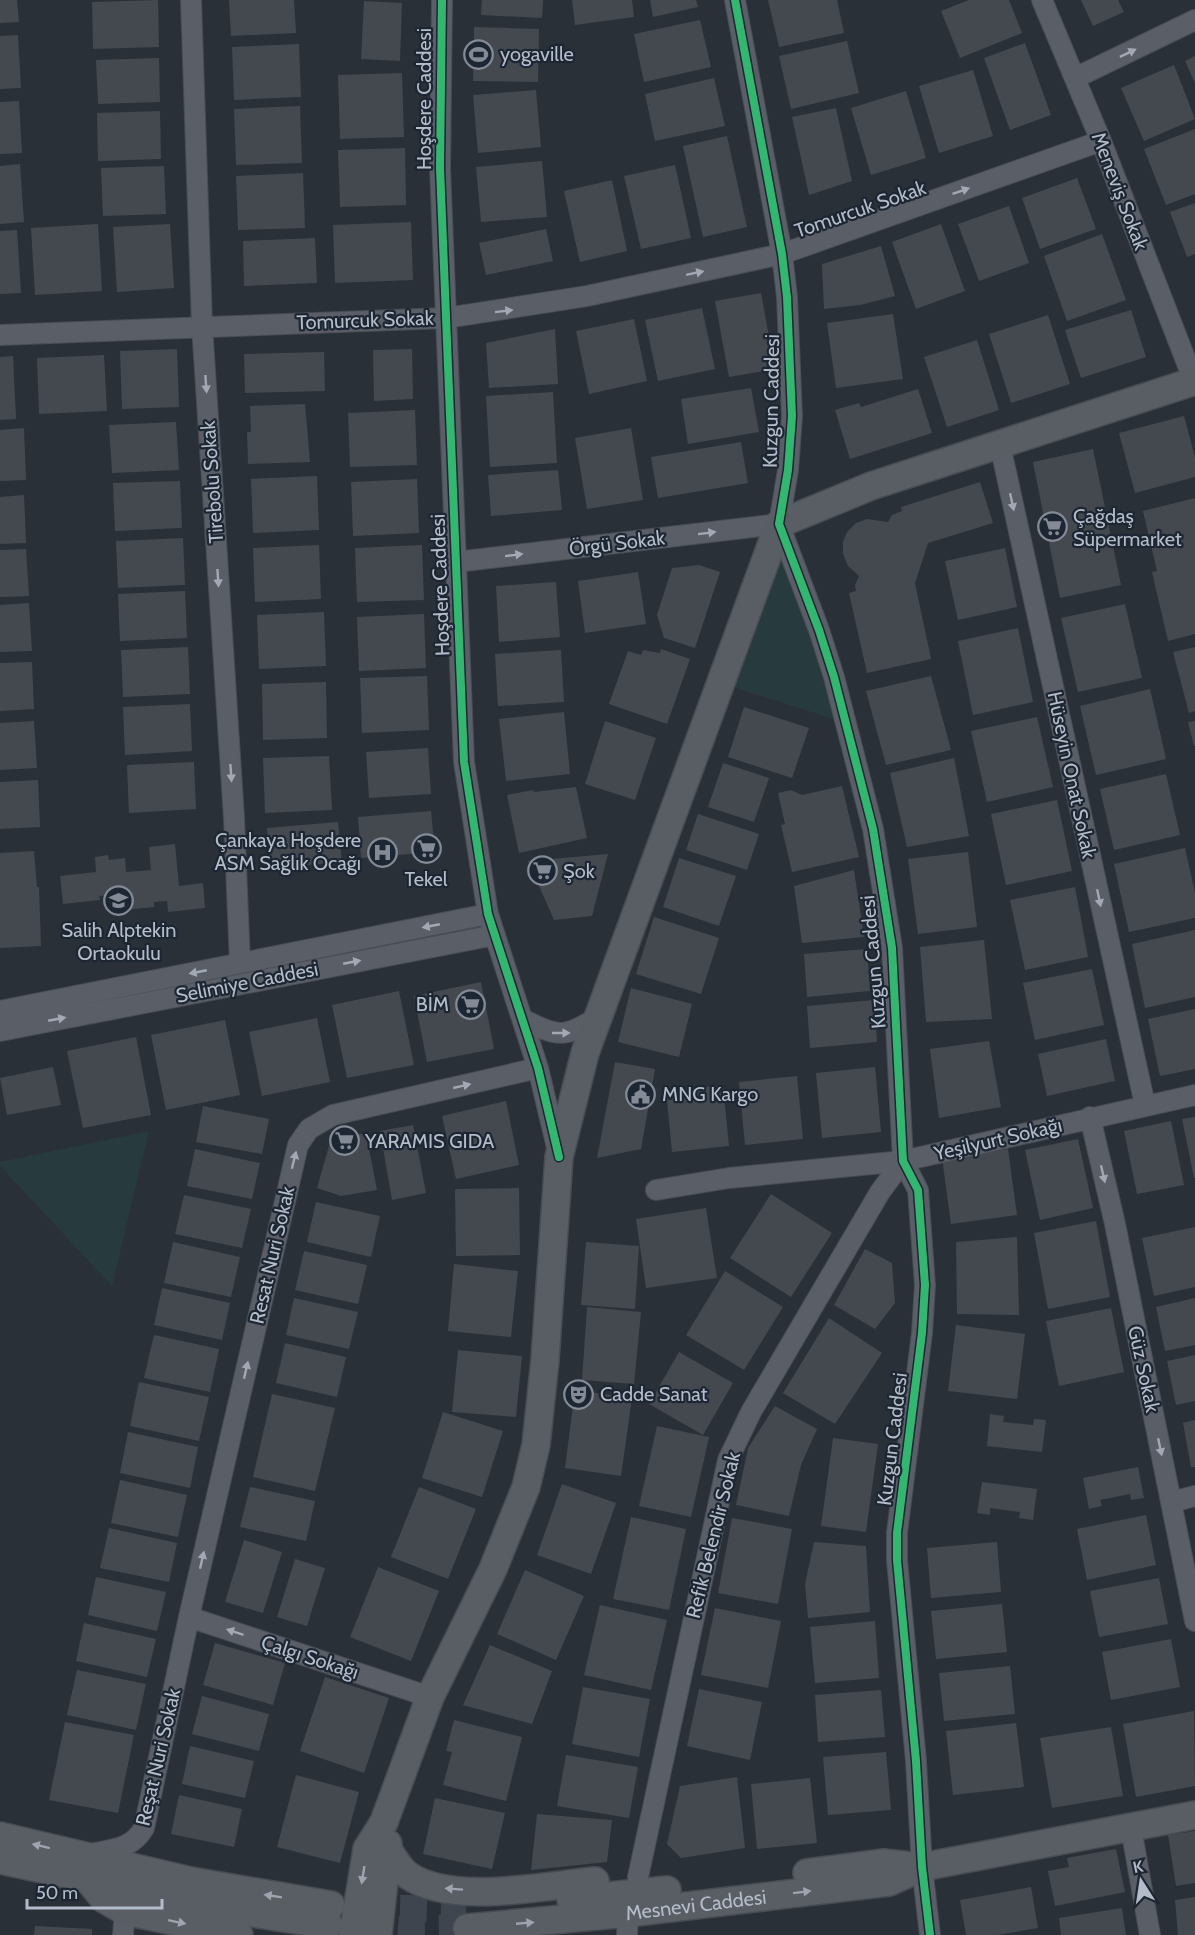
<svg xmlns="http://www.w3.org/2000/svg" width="1195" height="1935" viewBox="0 0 1195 1935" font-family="Cabin,sans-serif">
<rect width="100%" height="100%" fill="#2a3038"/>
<path fill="#273a3e" d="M779 524 846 723 720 683Z
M149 1131 112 1286 0 1166V1162Z"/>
<path fill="#444950" d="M0 0H17L19 22 0 23Z
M158 0 159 47 93 49 92 2Z
M229 0H294L296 33 231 36Z
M482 0H543L542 18 481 15Z
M572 0H632L634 17 575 25Z
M650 0H696L698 7 653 17Z
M768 0H837L844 33 779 47Z
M969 0H1009L1022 33 960 58 941 11Z
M1081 0H1118L1124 12 1093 26Z
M364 1 402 3 400 61 361 59Z
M700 20 711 67 644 82 634 34Z
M474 27 539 29 538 82 473 81Z
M18 35 21 88 0 89V36Z
M847 41 859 93 791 109 779 56Z
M1025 43 1051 115 1010 130 984 58Z
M299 44 301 97 234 100 232 47Z
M1195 56V83L1185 61Z
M159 58 160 102 98 104 96 60Z
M1174 65 1195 119 1144 141 1121 88Z
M973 70 993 136 939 153 919 86Z
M402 73 404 137 340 139 338 75Z
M714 78 725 126 655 141 645 94Z
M536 90 541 147 478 153 473 95Z
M906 91 926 158 871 175 851 108Z
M19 101 22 153 0 154V102Z
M300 106 302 163 236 165 234 109Z
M836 108 852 181 809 195 792 117Z
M160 111 161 159 98 161 97 113Z
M1195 129V194L1166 205 1144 149Z
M727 136 747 227 703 237 683 146Z
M405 148 406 205 340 207 338 150Z
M542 161 547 217 481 222 476 167Z
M20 164 24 222 0 224V166Z
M675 165 691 238 641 249 624 176Z
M164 166 166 214 103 216 101 168Z
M303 173 305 228 238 230 236 176Z
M1077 178 1096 229 1040 249 1022 198Z
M612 180 627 251 580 262 564 191Z
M1195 203V254L1187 257 1170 212Z
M1009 206 1029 263 979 281 958 224Z
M411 222 413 280 335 283 333 225Z
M98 224 102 291 35 295 31 228Z
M170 224 174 288 117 292 113 227Z
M941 224 965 291 916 309 892 242Z
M546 229 553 261 486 275 479 243Z
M17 230 21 293 0 294V231Z
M1102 234 1126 300 1067 321 1044 256Z
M315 238 317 283 244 286 243 241Z
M881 246 895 296 860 305 824 309 822 264Z
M761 293 775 369 729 377 715 301Z
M702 308 715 369 658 381 645 320Z
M1131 310 1146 357 1081 378 1065 330Z
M893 314 903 379 836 388 827 323Z
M1048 315 1070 384 1011 403 989 334Z
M634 319 647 381 589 394 576 331Z
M555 329 558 384 489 388 486 343Z
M977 340 999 410 947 427 924 357Z
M177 349 179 407 122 409 120 351Z
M412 349 413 399 374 401 373 350Z
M324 352 325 391 245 393 244 354Z
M104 355 107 411 39 414 37 358Z
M13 356 16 419 0 420V357Z
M751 388 759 432 688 444 681 399Z
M918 389 932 433 850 459 835 410 859 403 861 407Z
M553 392 557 463 490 467 486 396Z
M305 404 310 462 248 464 247 432H251L250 406Z
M415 410 417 465 350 467 348 413Z
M1184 416 1195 457V477L1135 493 1119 433Z
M176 422 179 470 112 473 109 425Z
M24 428 26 480 0 481V430Z
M631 428 643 500 587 509 575 438Z
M741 442 748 483 658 498 651 457Z
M1093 449 1121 585 1060 598 1033 462Z
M558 470 562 510 491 516 488 475Z
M317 476 319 530 253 533 251 479Z
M417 479 419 533 353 536 351 482Z
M180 481 182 528 115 531 113 483Z
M980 482 993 523 928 543 915 583 931 659 867 673 849 593 856 591 855 585 859 576 848 566 843 554V542L847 532 856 523 867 519 888 522 892 515 902 511 901 507Z
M24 495 26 543 0 544V497Z
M1195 498V634L1168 641 1152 572 1157 571 1143 511Z
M183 538 185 585 118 588 116 541Z
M319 545 321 599 255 602 253 548Z
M422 545 424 600 357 602 355 548Z
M1005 548 1017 607 958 620 945 561Z
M26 549 29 596 0 597V550Z
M699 565 720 572 695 648 664 638 657 615 672 568Z
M638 572 646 624 585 633 578 581Z
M556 582 560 637 499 642 496 586Z
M185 591 187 638 120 641 118 594Z
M29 603 32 651 0 652V605Z
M1125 604 1142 678 1078 692 1061 618Z
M324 612 326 666 259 669 257 615Z
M424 614 426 668 359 671 357 617Z
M1018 628 1033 702 973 715 958 641Z
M188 647 190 694 123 697 121 650Z
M1195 647V711L1189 713 1173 652Z
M661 649 690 659 667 724 609 704 628 651 641 655 643 650 660 653Z
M561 650 564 702 498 706 495 654Z
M32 662 34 709 0 711V663Z
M427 676 429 730 362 733 360 678Z
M931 676 951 750 886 765 866 691Z
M326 682 327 738 263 740 262 684Z
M1150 689 1166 759 1096 775 1080 706Z
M190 704 192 751 125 755 123 707Z
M744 707 809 728 792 778 728 757Z
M564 712 570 774 506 781 499 719Z
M1037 717 1053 787 987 802 971 731Z
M34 721 37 768 0 770V723Z
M605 721 656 738 635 800 585 784Z
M1195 721V746H1194L1188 722Z
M428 748 431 794 369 798 366 752Z
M329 756 332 810 265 813 263 758Z
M954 758 969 836 907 847 890 773Z
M194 762 196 809 129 813 127 765Z
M723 763 769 778 754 822 708 807Z
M1166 774 1180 835 1114 850 1100 789Z
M38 780 40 827 0 829V782Z
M842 786 859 857 792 872 781 825 785 824 778 793 791 790 802 795Z
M576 787 587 838 519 853 507 795 533 790 534 792Z
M1057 800 1072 871 1006 885 991 814Z
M431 811 435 852 361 858 358 817Z
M698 814 759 834 747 870 686 850Z
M338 822 342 862 270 868 267 828Z
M175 844 179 886 203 883 205 908 168 912 167 901 154 902V907L115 911 114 895 99 896 100 900 63 904 60 876 96 872 95 857 108 855 109 860 125 858 126 872 151 870 149 847Z
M1185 848 1195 893V918L1129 932 1114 864Z
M34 851 37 887H39L41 946 0 948V853Z
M968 852 977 927 918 934 908 859Z
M608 854 592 916 554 920 528 861Z
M679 858 736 876 719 926 663 907Z
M854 870 864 937 802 943 794 886Z
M1075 887 1088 957 1025 970 1010 900Z
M654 917 719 938 701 994 636 974Z
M1195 930V997L1145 1008 1132 944Z
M984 940 992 1019 926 1022 920 947Z
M867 949 870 991 807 997 804 954Z
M1092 969 1104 1025 1035 1040 1023 983Z
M481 982 494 1049 427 1062 414 996Z
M631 988 692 1004 679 1057 618 1042Z
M399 991 414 1065 347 1078 332 1005Z
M874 1000 877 1042 810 1048 807 1006Z
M1195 1009V1069L1160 1076 1148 1019Z
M317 1018 330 1082 262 1096 249 1032Z
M225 1020 240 1095 166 1110 151 1035Z
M136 1037 151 1115 83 1128 67 1051Z
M1106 1039 1115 1081 1047 1096 1038 1054Z
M989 1041 1001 1107 939 1118 930 1049Z
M615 1062 655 1069 641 1149 597 1158Z
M53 1067 61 1105 7 1115 0 1078Z
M875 1067 881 1132 822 1138 816 1073Z
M797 1076 803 1139 745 1145 739 1082Z
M723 1085 729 1146 672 1152 666 1091Z
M506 1101 519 1165 456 1179 442 1116Z
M203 1106 269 1119 262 1154 196 1142Z
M1195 1117V1178H1194L1182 1119Z
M1171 1121 1184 1185 1137 1194 1124 1131Z
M413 1125 426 1193 392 1200 380 1131Z
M366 1133 377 1190 341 1196 317 1188 331 1139Z
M1078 1139 1093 1208 1040 1220 1025 1150Z
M195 1149 260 1163 252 1199 187 1186Z
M1008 1149 1017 1215 951 1224 942 1158Z
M519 1188 520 1255 456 1256 455 1189Z
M771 1194 832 1233 791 1297 730 1258Z
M184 1195 251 1209 242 1248 175 1234Z
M316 1202 380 1216 371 1257 307 1242Z
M706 1208 717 1278 646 1288 636 1219Z
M1096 1221 1110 1297 1048 1309 1034 1233Z
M1195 1227V1287L1154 1296 1142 1238Z
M1017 1237 1019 1315 957 1314 956 1242Z
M173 1242 240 1257 231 1297 164 1283Z
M586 1242 639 1246 635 1309 581 1305Z
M865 1249 892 1263 895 1303 875 1329 834 1305Z
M304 1251 367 1265 358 1304 295 1290Z
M454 1264 518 1271 511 1337 448 1331Z
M725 1271 783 1307 744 1370 686 1335Z
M162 1288 230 1303 222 1340 154 1325Z
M294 1298 358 1312 349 1349 286 1335Z
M1195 1298V1345L1165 1351 1156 1307Z
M587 1307 641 1312 634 1384 582 1380Z
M1111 1308 1124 1372 1059 1386 1046 1321Z
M829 1318 882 1353 835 1424 783 1393Z
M956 1325 1025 1334 1017 1399 948 1391Z
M154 1335 219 1349 210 1392 144 1378Z
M285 1343 346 1357 337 1397 276 1383Z
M458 1350 522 1356 516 1417 452 1412Z
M679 1352 733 1383 703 1435 649 1404Z
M1195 1355V1401L1176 1405 1167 1361Z
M139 1382 209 1397 199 1441 130 1426Z
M575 1390 632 1398 621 1476 565 1468Z
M272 1394 335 1408 315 1491 253 1477Z
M775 1406 817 1429 801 1465 789 1516 736 1505 748 1448Z
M443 1412 503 1431 482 1497 422 1478Z
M990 1414 1004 1416 1003 1422 1033 1425 1034 1419 1046 1420 1042 1452 987 1446Z
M1195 1420V1467H1191L1183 1423Z
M657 1426 709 1437 691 1517 639 1506Z
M128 1432 198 1447 190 1488 120 1473Z
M833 1438 878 1444 866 1532 821 1526Z
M1138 1467 1144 1498 1131 1500 1130 1494 1100 1500 1102 1506 1089 1509 1083 1478Z
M120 1480 187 1495 178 1537 111 1523Z
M982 1482 1037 1489 1033 1520 1019 1518 1020 1512 990 1508V1515L977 1513Z
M562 1484 616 1503 591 1574 537 1555Z
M250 1487 315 1501 306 1541 240 1527Z
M419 1487 476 1509 448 1579 391 1557Z
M1146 1515 1156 1565 1087 1580 1077 1529Z
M631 1517 686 1529 669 1610 613 1599Z
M732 1518 792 1529 778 1604 718 1593Z
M109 1528 177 1543 169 1582 100 1568Z
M244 1540 282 1552 263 1613 225 1602Z
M814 1542 866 1546 870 1612 808 1618 805 1584Z
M997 1542 1001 1592 931 1598 927 1548Z
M295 1559 325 1568 307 1626 277 1617Z
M378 1567 439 1591 411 1661 350 1637Z
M525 1570 584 1596 556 1660 497 1634Z
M96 1577 166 1592 157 1631 88 1615Z
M1159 1578 1168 1624 1099 1637 1090 1591Z
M1002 1604 1007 1652 936 1659 931 1611Z
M600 1605 667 1620 651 1690 584 1675Z
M715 1608 781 1621 768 1688 701 1675Z
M875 1621 879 1678 815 1683 810 1627Z
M84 1623 156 1639 147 1677 76 1661Z
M1171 1639 1180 1687 1111 1700 1102 1652Z
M215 1643 285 1663 273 1705 203 1685Z
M490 1645 552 1671 532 1724 463 1705Z
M1010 1666 1015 1714 944 1721 939 1673Z
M77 1670 146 1684 136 1730 67 1715Z
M325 1677 389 1698 364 1773 300 1751Z
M583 1687 650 1699 639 1757 572 1744Z
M699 1689 762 1702 750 1760 687 1746Z
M881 1690 885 1737 818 1742 815 1695Z
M202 1696 269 1714 259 1751 192 1734Z
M1194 1711 1195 1786 1136 1797 1123 1724Z
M454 1720 522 1737 506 1801 443 1785 452 1752 446 1751Z
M65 1722 134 1735 118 1813 49 1800Z
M1016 1723 1024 1787 953 1795 946 1731Z
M1111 1727 1123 1796 1052 1808 1040 1738Z
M190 1746 254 1761 245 1798 182 1784Z
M886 1752 891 1810 828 1815 823 1757Z
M566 1755 638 1767 629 1818 557 1806Z
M296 1775 359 1792 340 1863 277 1847Z
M737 1777 745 1848 681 1858 667 1844 680 1786Z
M810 1778 817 1843 757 1849 751 1784Z
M179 1795 242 1809 234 1847 171 1834Z
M435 1798 505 1813 492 1869 423 1854Z
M537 1814 612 1820 607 1862 531 1870Z
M1195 1831V1883L1176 1886 1168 1835Z
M1116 1849 1125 1892 1055 1906 1048 1871 1069 1867 1067 1858Z
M1031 1887 1038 1928 997 1935H966L960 1900Z
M1195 1897V1935H1178L1175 1900Z
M1122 1908 1126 1935H1061L1059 1918Z
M35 1926 92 1929V1935H34Z"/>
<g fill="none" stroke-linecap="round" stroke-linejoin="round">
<path stroke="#3f454e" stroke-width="27" stroke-dasharray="27 14" stroke-linecap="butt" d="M359 1907 466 1910
M357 1927 402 1930 467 1928"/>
<defs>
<path id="minor" d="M191 0 202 325 234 818 240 963
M442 0 440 168 464 762 488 914 538 1068 558 1152
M735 0 782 254 787 297 792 416 788 470 779 524 819 630 834 677 873 829 892 948 903 1161 918 1190 925 1285 922 1333 897 1533V1560L916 1761 922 1867 930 1935
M1042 0 1101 141 1195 384
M1075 78 1195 20
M0 335 446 318 587 296 782 254 1101 141
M1000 445 1145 1105
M456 562 779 524
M0 1011 488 914
M524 1020C557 1036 564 1039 596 1018
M0 1031 495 935
M1090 1117 1115 1224 1195 1621
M656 1190 729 1178 903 1161 1195 1095
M1172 1502 1195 1496
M189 1617 430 1697
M1131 1828 1150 1935
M91 1854C113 1849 132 1849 144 1828L189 1617 298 1145 309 1129 333 1115 538 1068
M638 1877 728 1460 751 1412 880 1192 903 1161
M123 1935 125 1911
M627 1935 628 1913"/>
<g id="secondary">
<path d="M0 1836 191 1881 331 1905"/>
<path d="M389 1851C395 1860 400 1870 409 1876 453 1905 545 1886 595 1881"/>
<path d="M0 1860 233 1910 329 1925"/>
<path d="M807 1873 884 1863 920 1867"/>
<path d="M90 1882 104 1899 125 1911 239 1935"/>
<path d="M571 1900 667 1890"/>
<path id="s1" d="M467 1928 628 1913 889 1882 922 1867 1195 1815"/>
<path d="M353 1935 367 1849 384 1822 430 1697 493 1569 526 1487 536 1445 545 1360 559 1157 585 1053 779 524 871 486 1195 381"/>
<path d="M378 1935 388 1844"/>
</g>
</defs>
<use href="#minor" stroke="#484c53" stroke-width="22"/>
<use href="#secondary" stroke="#484c53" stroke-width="30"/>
<use href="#minor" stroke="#5a5e66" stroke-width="20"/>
<use href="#secondary" stroke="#595d64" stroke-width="27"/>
<defs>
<path id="cycleway" d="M442 0 440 168 464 762 488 914 538 1068 559 1157
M735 0 782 254 787 297 792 416 788 470 779 524 819 630 834 677 873 829 892 948 903 1161 918 1190 925 1285 922 1333 897 1533V1560L916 1761 922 1867 930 1935"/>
</defs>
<use href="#cycleway" stroke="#1d2633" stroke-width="11"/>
<use href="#cycleway" stroke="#33b770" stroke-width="8"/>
</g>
<defs><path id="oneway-solid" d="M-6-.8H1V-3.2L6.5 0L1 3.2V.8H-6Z" transform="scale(1.5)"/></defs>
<g fill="#a2a9b5">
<use href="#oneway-solid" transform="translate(1128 53) rotate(-26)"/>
<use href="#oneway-solid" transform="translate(961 191) rotate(-19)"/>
<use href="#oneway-solid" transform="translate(695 273) rotate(-12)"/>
<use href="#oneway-solid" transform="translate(504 311) rotate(-7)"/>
<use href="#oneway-solid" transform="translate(206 384) rotate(86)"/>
<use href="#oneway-solid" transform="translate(1012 502) rotate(78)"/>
<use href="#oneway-solid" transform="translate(707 533) rotate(-7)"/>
<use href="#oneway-solid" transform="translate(514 555) rotate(-7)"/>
<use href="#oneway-solid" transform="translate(218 578) rotate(86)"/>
<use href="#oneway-solid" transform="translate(231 773) rotate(86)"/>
<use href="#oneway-solid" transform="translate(1099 898) rotate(78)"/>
<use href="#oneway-solid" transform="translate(431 926) rotate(169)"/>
<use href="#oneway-solid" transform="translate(352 962) rotate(-11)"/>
<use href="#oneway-solid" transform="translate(198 972) rotate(169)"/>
<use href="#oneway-solid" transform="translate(57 1019) rotate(-11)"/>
<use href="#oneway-solid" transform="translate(561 1033)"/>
<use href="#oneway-solid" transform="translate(462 1086) rotate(-13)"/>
<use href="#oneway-solid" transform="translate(294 1160) rotate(-76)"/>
<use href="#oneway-solid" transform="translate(1103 1174) rotate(77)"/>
<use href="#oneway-solid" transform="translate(246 1370) rotate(-77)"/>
<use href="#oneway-solid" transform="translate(1160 1447) rotate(78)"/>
<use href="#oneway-solid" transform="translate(202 1560) rotate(-77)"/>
<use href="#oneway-solid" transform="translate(235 1632) rotate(-162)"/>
</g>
<g fill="#9da4b0">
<use href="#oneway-solid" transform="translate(41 1846) rotate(-166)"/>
<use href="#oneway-solid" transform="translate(363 1875) rotate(99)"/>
<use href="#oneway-solid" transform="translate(454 1889) rotate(-176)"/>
<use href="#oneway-solid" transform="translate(802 1892) rotate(-7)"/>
<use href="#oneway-solid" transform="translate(273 1896) rotate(-171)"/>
<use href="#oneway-solid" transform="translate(177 1922) rotate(12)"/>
<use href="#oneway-solid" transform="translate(525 1923) rotate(-5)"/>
</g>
<defs>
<symbol id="stadium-ring" viewBox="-11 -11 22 22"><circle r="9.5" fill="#1d2633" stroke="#848b96" stroke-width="1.5"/><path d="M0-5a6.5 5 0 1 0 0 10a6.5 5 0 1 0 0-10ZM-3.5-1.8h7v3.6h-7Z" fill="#848b96"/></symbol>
<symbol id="supermarket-ring" viewBox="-11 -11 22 22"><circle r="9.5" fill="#1d2633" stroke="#848b96" stroke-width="1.5"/><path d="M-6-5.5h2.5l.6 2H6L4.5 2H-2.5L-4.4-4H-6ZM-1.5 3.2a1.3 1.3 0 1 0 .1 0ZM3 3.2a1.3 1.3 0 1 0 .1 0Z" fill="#848b96"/></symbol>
<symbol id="hospital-ring" viewBox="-11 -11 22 22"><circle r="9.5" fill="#1d2633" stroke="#848b96" stroke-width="1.5"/><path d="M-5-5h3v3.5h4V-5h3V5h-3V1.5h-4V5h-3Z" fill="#848b96"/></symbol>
<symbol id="school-ring" viewBox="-11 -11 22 22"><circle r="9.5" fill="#1d2633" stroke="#848b96" stroke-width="1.5"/><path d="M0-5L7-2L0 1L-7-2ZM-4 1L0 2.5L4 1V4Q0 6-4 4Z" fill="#848b96"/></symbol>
<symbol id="civic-ring" viewBox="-11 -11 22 22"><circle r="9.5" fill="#1d2633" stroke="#848b96" stroke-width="1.5"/><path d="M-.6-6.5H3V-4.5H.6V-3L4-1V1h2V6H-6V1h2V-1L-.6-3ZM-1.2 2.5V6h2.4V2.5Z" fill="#848b96"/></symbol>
<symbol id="theatre-ring" viewBox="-11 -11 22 22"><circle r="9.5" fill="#1d2633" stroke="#848b96" stroke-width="1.5"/><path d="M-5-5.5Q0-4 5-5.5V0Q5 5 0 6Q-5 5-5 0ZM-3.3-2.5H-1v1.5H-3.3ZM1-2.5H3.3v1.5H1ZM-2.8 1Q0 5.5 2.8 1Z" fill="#848b96"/></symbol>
</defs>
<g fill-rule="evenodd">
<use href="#stadium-ring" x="462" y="38" width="33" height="33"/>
<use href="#supermarket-ring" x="1036" y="510" width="33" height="33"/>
<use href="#supermarket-ring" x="410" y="832" width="33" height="33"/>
<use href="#hospital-ring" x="366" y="836" width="33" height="33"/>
<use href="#supermarket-ring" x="526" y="854" width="33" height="33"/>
<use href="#school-ring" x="102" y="884" width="33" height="33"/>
<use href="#supermarket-ring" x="454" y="988" width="33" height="33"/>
<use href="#civic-ring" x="624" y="1078" width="33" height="33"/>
<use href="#supermarket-ring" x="328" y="1124" width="33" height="33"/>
<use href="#theatre-ring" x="562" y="1378" width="33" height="33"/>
</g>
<g text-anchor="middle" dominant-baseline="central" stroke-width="4.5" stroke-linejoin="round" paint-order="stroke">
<g font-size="20" fill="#b4bcc9" stroke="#1d2633" text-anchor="start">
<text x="500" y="54">yogaville</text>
<text x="1073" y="516">Çağdaş<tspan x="1073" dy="23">Süpermarket</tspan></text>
<text x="361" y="840" text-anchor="end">Çankaya Hoşdere<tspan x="361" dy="23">ASM Sağlık Ocağı</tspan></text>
<text x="563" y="871">Şok</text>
<text x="426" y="879" text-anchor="middle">Tekel</text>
<text x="119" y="930" text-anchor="middle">Salih Alptekin<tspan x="119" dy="23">Ortaokulu</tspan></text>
<text x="449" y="1004" text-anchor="end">BİM</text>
<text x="662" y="1094">MNG Kargo</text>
<text x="365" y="1141">YARAMIS GIDA</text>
<text x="600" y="1394">Cadde Sanat</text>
</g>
<g font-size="20" fill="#b4bcc9" stroke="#1d2633">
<text transform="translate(424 99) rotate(-90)">Hoşdere Caddesi</text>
<text transform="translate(1120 191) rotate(69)">Meneviş Sokak</text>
<text transform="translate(860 209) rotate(-19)">Tomurcuk Sokak</text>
<text transform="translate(365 320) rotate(-2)">Tomurcuk Sokak</text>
<text transform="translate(771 401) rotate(-89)">Kuzgun Caddesi</text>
<text transform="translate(212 482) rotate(-94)">Tirebolu Sokak</text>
<text transform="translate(617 543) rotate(-7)">Örgü Sokak</text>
<text transform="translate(440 585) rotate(-92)">Hoşdere Caddesi</text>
<text transform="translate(1072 775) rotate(78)">Hüseyin Onat Sokak</text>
<text transform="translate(873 962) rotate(-95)">Kuzgun Caddesi</text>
<text transform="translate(247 982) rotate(-11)">Selimiye Caddesi</text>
<text transform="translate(998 1139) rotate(-13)">Yeşilyurt Sokağı</text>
<text transform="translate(272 1255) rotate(-77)">Resat Nuri Sokak</text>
<text transform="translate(1144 1369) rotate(78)">Güz Sokak</text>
<text transform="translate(892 1439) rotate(-83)">Kuzgun Caddesi</text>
<text transform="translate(713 1535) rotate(-76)">Refik Belendir Sokak</text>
<text transform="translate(310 1657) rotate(18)">Çalgı Sokağı</text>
<text transform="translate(158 1757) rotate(-77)">Reşat Nuri Sokak</text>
<text stroke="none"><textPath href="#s1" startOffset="230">Mesnevi Caddesi</textPath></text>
</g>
</g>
<g transform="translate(1141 1881) rotate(348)" stroke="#1d2633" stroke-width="4.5" paint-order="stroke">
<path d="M0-4.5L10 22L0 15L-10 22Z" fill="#b4bcc9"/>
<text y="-9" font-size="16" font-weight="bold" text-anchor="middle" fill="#b4bcc9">K</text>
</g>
<path d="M27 1899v9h135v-9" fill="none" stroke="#b4bcc9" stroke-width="3"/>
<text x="36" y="1899" font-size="18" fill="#b4bcc9" stroke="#1d2633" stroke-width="4.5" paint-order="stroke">50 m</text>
</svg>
